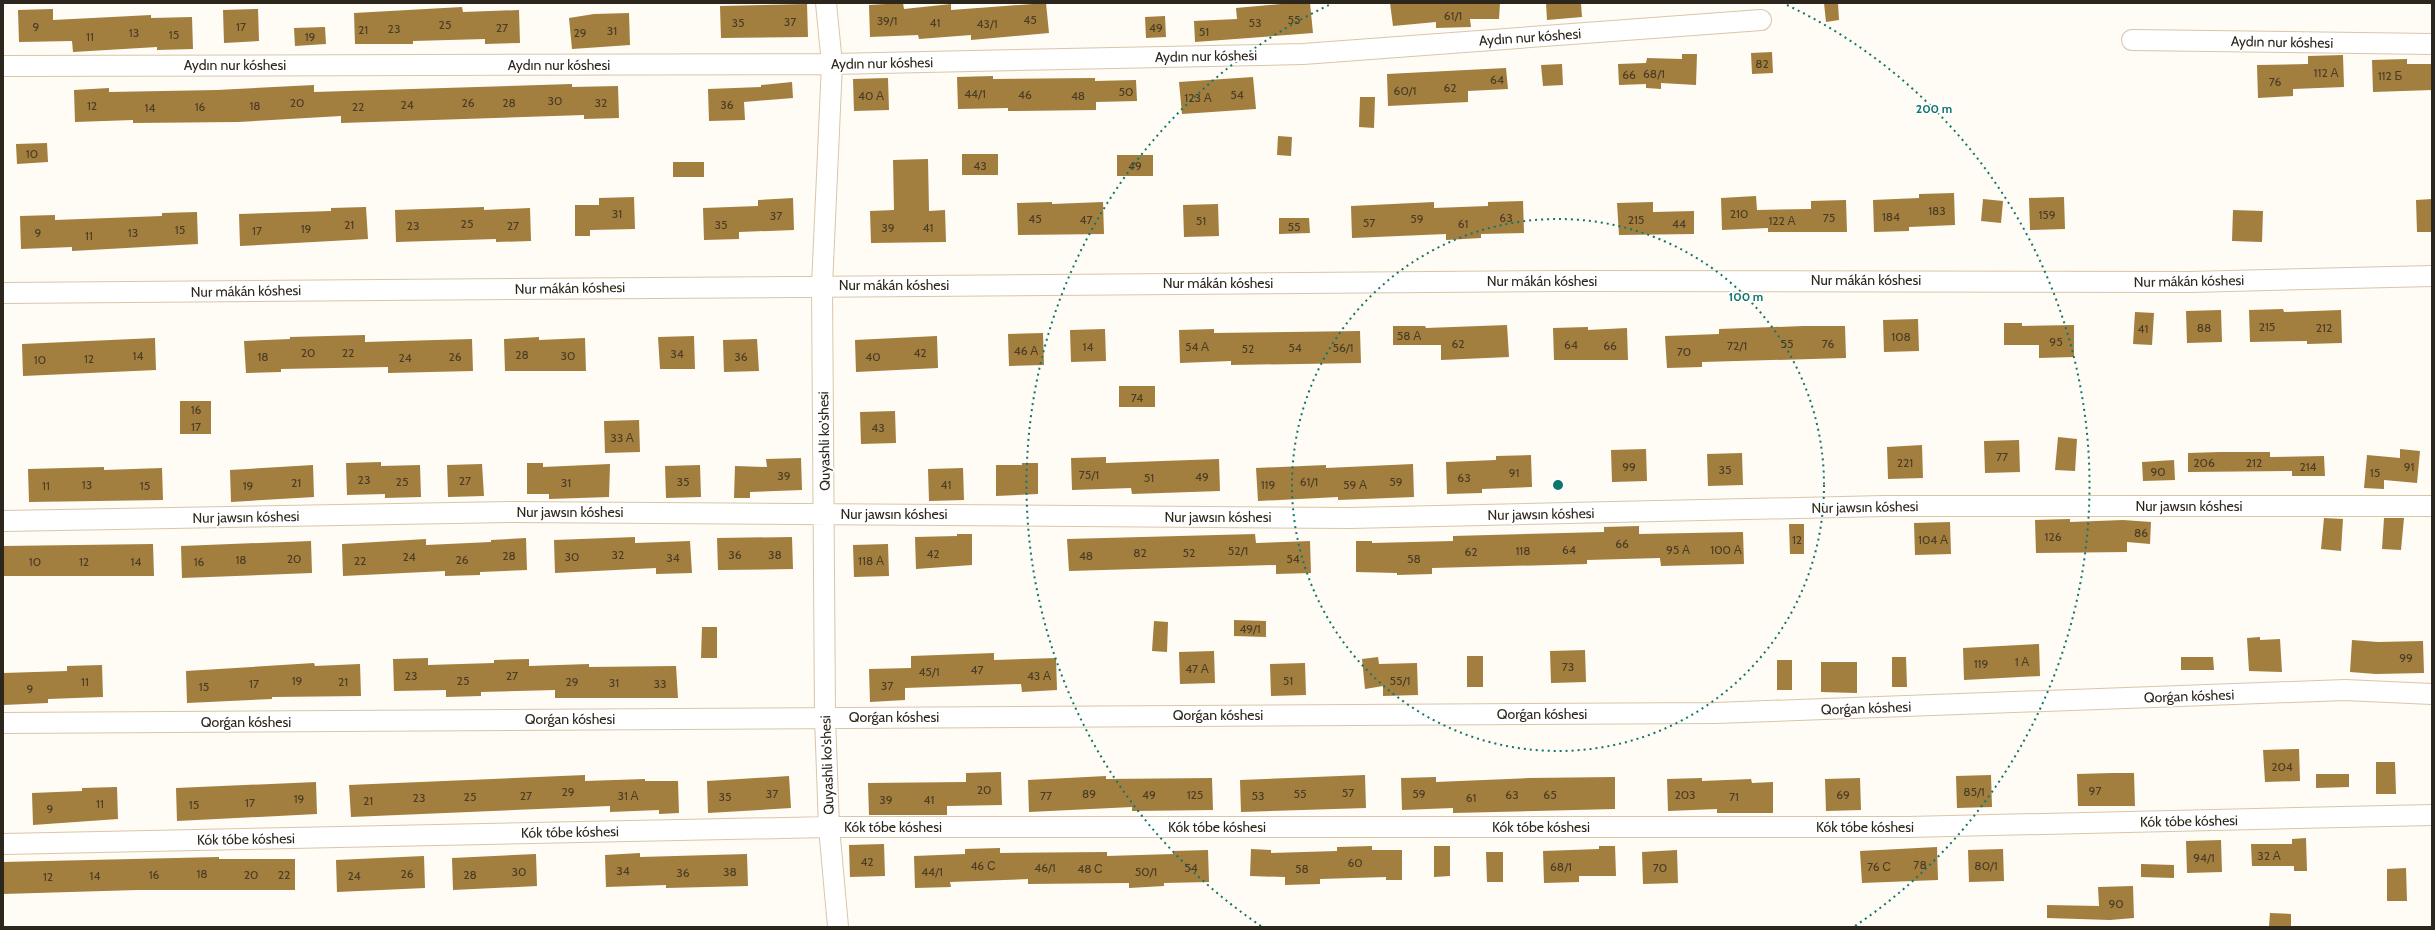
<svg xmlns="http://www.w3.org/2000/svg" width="2435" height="930" viewBox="0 0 2435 930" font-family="Cabin,sans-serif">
<rect width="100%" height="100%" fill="#fffbf5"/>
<path fill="#a27e3f" d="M903 3 904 9 951 4V10L1046 3 1049 33 971 40V35L919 39 918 35 870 37 869 5Z
M1291 3H1310L1313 33 1195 42 1194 21 1237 19 1236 8Z
M1390 3H1500L1499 19H1470L1471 27 1436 28V22L1393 26Z
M1546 3H1581L1582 17 1547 20Z
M1824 3H1838L1839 20 1826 22Z
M807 4 808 37 721 38 720 6Z
M462 7 463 12 519 10 520 43 485 44V39L413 41V44H355L354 13Z
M53 9V20L151 15V18L192 17 193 49 157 50V47L73 52 72 41 19 42 18 10Z
M258 9 259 41 224 43 223 10Z
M629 13 630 45 572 49 569 18 594 14Z
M1165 16 1166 37 1146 38 1145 17Z
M325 27 326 44 295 46 294 28Z
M1772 52 1773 73 1752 74 1751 53Z
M1682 54H1697L1696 85 1661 83V89L1646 88V84L1619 85 1618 64 1646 63 1647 58 1682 59Z
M2343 55 2344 87 2293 89V96L2258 98 2257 65 2308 64V56Z
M2407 59V64H2432V90L2373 92 2372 60Z
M1562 64 1563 85 1543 86 1541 65Z
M1506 68 1508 89 1468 91V102L1388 106 1387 74Z
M993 76V79L1095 78V81L1136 80 1137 101 1096 102V110L1008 111V108L958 109 957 77Z
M1253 77 1256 109 1182 114 1179 82Z
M888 78 889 110 854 111 853 79Z
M792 82 793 98 744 102 745 120 709 121 708 89 761 87V85Z
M572 84V87L618 86 619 118 584 119V115L341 123V116L238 122 133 123V120L75 122 74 90 109 88V92L217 90 314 85V92Z
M1360 97H1375L1374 128 1359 127Z
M1278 136 1292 137 1291 156 1277 155Z
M47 143 48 162 17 164 16 144Z
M962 154H998V175H962Z
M1117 155H1153V176H1117Z
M928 159 929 211 945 210 946 242 871 243 870 211 894 210 893 160Z
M673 162H704V177H673Z
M1954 193 1955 225 1909 227V231L1874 232 1873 200 1919 198V194Z
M1756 196 1757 210 1811 209V201L1846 200 1847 232H1768V228L1722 230 1721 198Z
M634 197 635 229 590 230V236H575V205H599V198Z
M2064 197 2065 229 2030 230 2029 198Z
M793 198 794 230 739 232V239L704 240 703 208 758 206V200Z
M1983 199 2003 201 2001 223 1981 221Z
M2432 199V232H2417L2416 200Z
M1523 201 1524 233 1481 234V238L1446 240V234L1352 238 1351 206 1434 202V208L1488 206V202Z
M1052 202V204L1103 202 1104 234 1018 235 1017 203Z
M1653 202V212L1694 211V234L1619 235 1617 203Z
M1218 204 1219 236 1184 237 1183 205Z
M366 207 368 239 240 246 239 214 331 211V208Z
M484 207V210L530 208 531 241 496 242V239L396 242 395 210Z
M2233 210 2263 211 2262 242 2232 241Z
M197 212 198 244 72 251V247L21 249 20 216 55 215V220L162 216V213Z
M1279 218H1309L1310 233 1279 234Z
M2283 309 2284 312 2341 310 2342 343 2307 344V341L2250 342 2249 310Z
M2221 310 2222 342 2187 343 2186 311Z
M2135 312 2154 313 2152 345 2133 344Z
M1918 319 1919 351 1884 352 1883 320Z
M2004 323H2022V326L2074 325V357L2039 358V345H2004Z
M1507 325 1509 357 1441 360V345H1393V326H1425L1426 328Z
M1804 326H1845L1846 358 1702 362V367L1667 368 1665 336 1719 334V329Z
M1588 327V330L1627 328 1628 360H1554L1553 328Z
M1105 329 1106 361 1071 362 1070 330Z
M1214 329V333L1360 331 1361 363 1231 365V361L1180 363 1179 330Z
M1043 333 1044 365 1009 366 1008 334Z
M365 335V342L472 339 473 371 388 373V367L281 369V372L246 373 244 341 290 339V337Z
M694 336 695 369H660L658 337Z
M937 336 938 368 856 372 855 340Z
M539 337V340L585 338 586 371H505L504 339Z
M155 338 156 370 23 376 22 344Z
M757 339 759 371 724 372 723 340Z
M1119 386H1155V407H1119Z
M180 401H211V434H180Z
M895 411 896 443 861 444 860 412Z
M639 420 640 452 605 453 604 421Z
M2058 437 2077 439 2075 471 2055 470Z
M2019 440 2020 472 1985 473 1984 441Z
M1922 445 1923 478 1888 479 1887 447Z
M1646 449 1647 481 1612 482 1611 450Z
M2400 449 2420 451 2417 483 2384 480V489L2364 488 2367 455 2400 458Z
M2220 452H2270V457L2324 456 2325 476H2292V471L2188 472V453Z
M1742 453 1743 485 1708 486 1707 454Z
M1531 455 1532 487 1482 489V493L1447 494 1446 462 1496 460V456Z
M1106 457V463L1219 459 1220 491 1132 494 1131 488 1072 490 1071 458Z
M801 458 802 490 750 492V498H734L735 466 767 467 766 459Z
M2174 460 2175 480 2143 481 2142 462Z
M381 462V466L420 465 421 497 385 498V494L347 495 346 463Z
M527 463H543V467L610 464 609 497 549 499V494H527Z
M1022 463H1038V494L996 496V465H1022Z
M482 464 484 496 448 497 447 465Z
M1413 464 1414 497 1338 500V497L1258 501 1256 468 1326 465V468Z
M313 465 314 497 231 502 230 470Z
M700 465 701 497 666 498 665 466Z
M104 467V470L162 468 163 500 29 502 28 469Z
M963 468 964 500 929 501 928 469Z
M2324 518 2343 519 2341 551 2321 549Z
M2384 518H2404L2401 550 2382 549Z
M2070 519V522L2123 520 2151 522 2150 544 2127 542V552L2036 553 2035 520Z
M1950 522 1951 554 1915 555 1914 523Z
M1789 524H1804V554H1790Z
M1639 526V534L1743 532 1744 564 1661 566 1660 558 1587 560V564L1432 568V574L1397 575V573L1356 572V541H1372V543L1453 541V536L1604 532V527Z
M957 534H972V565L916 569 915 537 957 536Z
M1255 534 1256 543 1310 541 1311 573 1276 574V565L1069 571 1067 539Z
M635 537V543L690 541 692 573 656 574V568L555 573 554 540Z
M792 537 793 569 718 570 717 538Z
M526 538 527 570 480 572V575L445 576V571L343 576 342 544 426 539V545L491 542V540Z
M311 541 312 573 182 578 181 546Z
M153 544 154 576H3V546Z
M888 544 889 576 854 577 853 545Z
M1234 620 1266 621V637L1234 636Z
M1154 621 1168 622 1167 652 1152 651Z
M702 627H717V658H701Z
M2260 637V640L2280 639 2282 672 2249 671 2247 638Z
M2352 640 2378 642 2423 641 2424 673 2376 674 2350 672Z
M2039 644 2040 676 1964 680 1963 648Z
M1585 650 1586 682 1551 683 1550 651Z
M1214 651 1215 683 1180 684 1179 652Z
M994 653V660L1056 658 1057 690 1022 692 1021 684 905 688V700L870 702 869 669 911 668V656Z
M1467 656H1483V687H1467Z
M1378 657 1379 664 1417 663 1418 695 1383 696V686L1365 689 1362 659Z
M1892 657H1906L1907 687H1892Z
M2181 657H2213L2214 670H2181Z
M428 658V665L494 663V660L529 659V666L589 664V667L676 666 678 698H555V690L481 692V696L446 697V690L394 691 393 659Z
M1777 660H1792V690H1777Z
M1821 662H1857V693L1821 692Z
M314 663 315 666 360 664 361 696 272 697V699L187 703 186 671Z
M1305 663 1306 695 1271 696 1270 664Z
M102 665 103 697 48 699V703L3 705V673L67 671V666Z
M2299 749 2300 781 2265 782 2263 750Z
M2376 762H2395L2396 794H2376Z
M1001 772 1002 805 947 806V815H869L868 783 966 782V773Z
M2112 773H2134L2135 806H2078L2077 774Z
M2316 774H2349V787L2316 788Z
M585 775V781L645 779V781H678L679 813 659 814V810L610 812V806L351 817 349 785Z
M1365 775 1366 808 1241 812 1240 780Z
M1991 775 1992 807 1957 808 1956 776Z
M789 776 791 808 708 813 707 781Z
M1106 776V779L1212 778 1213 810 1132 811V807L1029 812 1028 780Z
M1436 777V782L1529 778 1615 777V809L1453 813V808L1402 810 1401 778Z
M1702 778V781L1751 779 1752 783 1773 782V813H1717V809L1668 811 1667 779Z
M1860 778 1861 810 1826 811 1825 779Z
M316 782 317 814 177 821 176 788Z
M117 787 118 819 33 825 32 793 82 791V788Z
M2306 838 2307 871H2294V866H2252L2251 844H2292V839Z
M2221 840 2222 872 2187 873 2186 841Z
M884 844 885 876 850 877 849 845Z
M1372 846V850H1402V880H1386V877L1320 879V884L1285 885V877L1250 876 1251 849 1271 850V853L1337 851V847Z
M1434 846H1450V876L1434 877Z
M1599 846H1615L1616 876H1579V882L1544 883 1543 851 1599 849Z
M1937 847 1938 880 1862 883 1860 851Z
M1000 848V853L1107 852V856L1173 854V851L1208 850 1209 882 1164 883V886L1129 888V883L1028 884V879L950 882 951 887 915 888 914 856 965 854V849Z
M2003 849 2004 881 1969 882 1968 850Z
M1677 850 1678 883 1643 884 1642 852Z
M1486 852H1503V882H1487Z
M640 853V857L747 854 748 886 666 888V885L606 887 605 855Z
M536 854 537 886 453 890 452 858Z
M424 856 425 888 337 892 336 860Z
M219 857V859H295V890H137L3 894V862Z
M2141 864 2174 865V878L2141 877Z
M2406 868 2407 901H2387V869Z
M2133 886 2134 918 2110 920 2047 918V905L2099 906 2098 887Z
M2270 913 2291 914V927H2269Z"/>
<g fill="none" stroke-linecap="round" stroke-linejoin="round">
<defs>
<path id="street" d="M826 3 832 64 822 286 825 717 829 827 838 927
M2132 40 2432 44
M3 66 832 64 1303 54 1761 20
M3 293 1566 281 2190 282 2432 276
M3 521 515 512 1350 518 1884 506H2432
M3 723 1715 713 2345 690 2432 694
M3 844 829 827H1908L2432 815"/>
</defs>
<use href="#street" stroke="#d8c6aa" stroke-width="22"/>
<use href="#street" stroke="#fff" stroke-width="20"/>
</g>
<g fill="none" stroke="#0f766e" stroke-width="2" stroke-dasharray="2 4">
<circle cx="1558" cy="485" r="266"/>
<path d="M1261 926A532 532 0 0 1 1329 5M1787 5A532 532 0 0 1 1855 926"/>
</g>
<g text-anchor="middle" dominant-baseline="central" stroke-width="3.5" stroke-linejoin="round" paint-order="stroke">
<g font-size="12" fill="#4a3c25">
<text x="1453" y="15">61/1</text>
<text x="1030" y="19">45</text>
<text x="1294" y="19">55</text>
<text x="887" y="20">39/1</text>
<text x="790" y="21">37</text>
<text x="738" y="22">35</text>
<text x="935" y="22">41</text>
<text x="1255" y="22">53</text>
<text x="987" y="23">43/1</text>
<text x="445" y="24">25</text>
<text x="36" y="26">9</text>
<text x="241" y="26">17</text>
<text x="502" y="27">27</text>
<text x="1156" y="27">49</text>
<text x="394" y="28">23</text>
<text x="363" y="29">21</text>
<text x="612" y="30">31</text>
<text x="1204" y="31">51</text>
<text x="134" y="32">13</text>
<text x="580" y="32">29</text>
<text x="174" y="34">15</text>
<text x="90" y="36">11</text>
<text x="310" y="36">19</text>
<text x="1762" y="63">82</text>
<text x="2326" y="72">112 А</text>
<text x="1654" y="73">68/1</text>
<text x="1629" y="74">66</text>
<text x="2390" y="75">112 Б</text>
<text x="1497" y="79">64</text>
<text x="2275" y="81">76</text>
<text x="1450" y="87">62</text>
<text x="1405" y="90">60/1</text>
<text x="1126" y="91">50</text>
<text x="975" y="93">44/1</text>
<text x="1025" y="94">46</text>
<text x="1237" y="94">54</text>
<text x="871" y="95">40 А</text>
<text x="1078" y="95">48</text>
<text x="1198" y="97">123 А</text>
<text x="555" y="100">30</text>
<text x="297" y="102">20</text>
<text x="468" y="102">26</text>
<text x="509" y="102">28</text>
<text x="601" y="102">32</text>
<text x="407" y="104">24</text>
<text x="727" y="104">36</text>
<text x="92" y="105">12</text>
<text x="255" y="105">18</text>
<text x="200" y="106">16</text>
<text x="358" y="106">22</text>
<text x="150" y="107">14</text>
<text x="32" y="153">10</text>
<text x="980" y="165">43</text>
<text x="1135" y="165">49</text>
<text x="1937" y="210">183</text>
<text x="617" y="213">31</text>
<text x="1739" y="213">210</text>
<text x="2047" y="214">159</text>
<text x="776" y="215">37</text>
<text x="1891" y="216">184</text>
<text x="1506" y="217">63</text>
<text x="1829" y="217">75</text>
<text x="1035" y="218">45</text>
<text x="1417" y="218">59</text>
<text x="1086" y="219">47</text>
<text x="1636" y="219">215</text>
<text x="1201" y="220">51</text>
<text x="1782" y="220">122 А</text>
<text x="1369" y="222">57</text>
<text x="467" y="223">25</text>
<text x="1463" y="223">61</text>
<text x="1679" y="223">44</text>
<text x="349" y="224">21</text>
<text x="721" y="224">35</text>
<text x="413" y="225">23</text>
<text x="513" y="225">27</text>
<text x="1294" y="226">55</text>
<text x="888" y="227">39</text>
<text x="928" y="227">41</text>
<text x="306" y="228">19</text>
<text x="180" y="229">15</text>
<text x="257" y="230">17</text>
<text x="38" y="232">9</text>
<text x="133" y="232">13</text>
<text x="89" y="235">11</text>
<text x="2267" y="326">215</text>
<text x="2204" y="327">88</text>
<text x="2324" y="327">212</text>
<text x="2143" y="328">41</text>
<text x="1409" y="335">58 А</text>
<text x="1901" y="336">108</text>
<text x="2056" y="341">95</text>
<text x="1458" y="343">62</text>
<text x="1787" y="343">55</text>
<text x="1828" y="343">76</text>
<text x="1571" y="344">64</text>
<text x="1610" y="345">66</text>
<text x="1737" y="345">72/1</text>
<text x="1088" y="346">14</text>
<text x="1197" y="346">54 А</text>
<text x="1295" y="347">54</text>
<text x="1343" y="347">56/1</text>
<text x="1248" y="348">52</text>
<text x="1026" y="350">46 А</text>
<text x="1684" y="351">70</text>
<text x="308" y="352">20</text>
<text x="348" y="352">22</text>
<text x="920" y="352">42</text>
<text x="677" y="353">34</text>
<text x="522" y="354">28</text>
<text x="138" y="355">14</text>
<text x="568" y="355">30</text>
<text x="263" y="356">18</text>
<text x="455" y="356">26</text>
<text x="741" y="356">36</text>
<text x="873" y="356">40</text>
<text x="405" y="357">24</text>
<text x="89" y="358">12</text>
<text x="40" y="359">10</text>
<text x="1137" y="397">74</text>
<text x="196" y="409">16</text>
<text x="196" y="426">17</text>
<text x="878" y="427">43</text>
<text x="622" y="437">33 А</text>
<text x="2002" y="456">77</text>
<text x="1905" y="462">221</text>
<text x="2204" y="462">206</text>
<text x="2254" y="462">212</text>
<text x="1629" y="466">99</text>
<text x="2308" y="466">214</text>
<text x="2409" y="466">91</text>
<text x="1725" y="469">35</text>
<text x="2158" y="471">90</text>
<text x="1514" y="472">91</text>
<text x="2375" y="472">15</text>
<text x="1089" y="474">75/1</text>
<text x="784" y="475">39</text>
<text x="1202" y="476">49</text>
<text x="1149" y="477">51</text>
<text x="1464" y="477">63</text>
<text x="364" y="479">23</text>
<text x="465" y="480">27</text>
<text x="402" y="481">25</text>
<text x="683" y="481">35</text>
<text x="1309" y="481">61/1</text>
<text x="1396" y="481">59</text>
<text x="296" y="482">21</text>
<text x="566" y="482">31</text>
<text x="87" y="484">13</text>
<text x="946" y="484">41</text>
<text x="1268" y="484">119</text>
<text x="1355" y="484">59 А</text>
<text x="46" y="485">11</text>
<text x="145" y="485">15</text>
<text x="248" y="485">19</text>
<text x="2141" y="532">86</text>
<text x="2053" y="536">126</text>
<text x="1797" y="539">12</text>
<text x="1933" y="539">104 А</text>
<text x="1622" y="543">66</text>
<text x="1569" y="549">64</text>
<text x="1678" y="549">95 А</text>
<text x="1726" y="549">100 А</text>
<text x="1238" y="550">52/1</text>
<text x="1523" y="550">118</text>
<text x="1471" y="551">62</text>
<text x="1140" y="552">82</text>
<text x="1189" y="552">52</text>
<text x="933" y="553">42</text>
<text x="618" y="554">32</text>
<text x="735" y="554">36</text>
<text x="775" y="554">38</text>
<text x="509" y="555">28</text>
<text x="1086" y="555">48</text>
<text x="409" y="556">24</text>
<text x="572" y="556">30</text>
<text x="673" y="557">34</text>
<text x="294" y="558">20</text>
<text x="1293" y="558">54</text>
<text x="1414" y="558">58</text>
<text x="241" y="559">18</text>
<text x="462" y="559">26</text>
<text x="360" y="560">22</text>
<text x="871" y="560">118 А</text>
<text x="35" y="561">10</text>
<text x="84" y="561">12</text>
<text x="136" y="561">14</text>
<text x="199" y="561">16</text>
<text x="1250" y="628">49/1</text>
<text x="2406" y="657">99</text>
<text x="2022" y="661">1 А</text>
<text x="1981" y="663">119</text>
<text x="1568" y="666">73</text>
<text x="1197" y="668">47 А</text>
<text x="977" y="669">47</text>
<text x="929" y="671">45/1</text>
<text x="411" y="675">23</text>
<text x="512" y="675">27</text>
<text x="1039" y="675">43 А</text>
<text x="297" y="680">19</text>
<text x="463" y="680">25</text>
<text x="1288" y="680">51</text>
<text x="1400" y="680">55/1</text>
<text x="85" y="681">11</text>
<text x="343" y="681">21</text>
<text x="572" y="681">29</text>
<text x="614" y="682">31</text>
<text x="254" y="683">17</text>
<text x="660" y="683">33</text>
<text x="887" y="685">37</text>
<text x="204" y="686">15</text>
<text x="30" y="688">9</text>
<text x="2282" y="766">204</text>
<text x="984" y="789">20</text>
<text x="2095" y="790">97</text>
<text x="568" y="791">29</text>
<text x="1974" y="791">85/1</text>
<text x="1348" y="792">57</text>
<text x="772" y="793">37</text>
<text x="1089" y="793">89</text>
<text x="1300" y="793">55</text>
<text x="1419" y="793">59</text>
<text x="1149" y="794">49</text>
<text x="1195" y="794">125</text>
<text x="1512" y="794">63</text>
<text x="1550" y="794">65</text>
<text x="1685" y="794">203</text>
<text x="1843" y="794">69</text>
<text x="526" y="795">27</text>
<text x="628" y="795">31 А</text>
<text x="1046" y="795">77</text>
<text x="1258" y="795">53</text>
<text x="470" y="796">25</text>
<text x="725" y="796">35</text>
<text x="1734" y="796">71</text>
<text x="419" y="797">23</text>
<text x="1471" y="797">61</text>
<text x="299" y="798">19</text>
<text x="886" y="799">39</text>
<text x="929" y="799">41</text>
<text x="368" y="800">21</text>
<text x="250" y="802">17</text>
<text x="100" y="803">11</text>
<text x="194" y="804">15</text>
<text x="50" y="808">9</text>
<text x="2269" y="855">32 А</text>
<text x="2204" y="857">94/1</text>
<text x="867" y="861">42</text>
<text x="1355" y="862">60</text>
<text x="1920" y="864">78</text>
<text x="983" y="865">46 С</text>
<text x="1986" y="865">80/1</text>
<text x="1561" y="866">68/1</text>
<text x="1879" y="866">76 С</text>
<text x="1045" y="867">46/1</text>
<text x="1191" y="867">54</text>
<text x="1660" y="867">70</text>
<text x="1090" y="868">48 С</text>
<text x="1302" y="868">58</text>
<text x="623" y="870">34</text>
<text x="519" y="871">30</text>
<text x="730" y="871">38</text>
<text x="932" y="871">44/1</text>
<text x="1146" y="871">50/1</text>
<text x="683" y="872">36</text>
<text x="202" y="873">18</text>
<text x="407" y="873">26</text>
<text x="154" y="874">16</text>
<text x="251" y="874">20</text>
<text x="284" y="874">22</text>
<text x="470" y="874">28</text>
<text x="95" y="875">14</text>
<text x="354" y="875">24</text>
<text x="48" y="876">12</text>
<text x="2116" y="903">90</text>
</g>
<g font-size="14" fill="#2d261c" stroke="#fff">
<text transform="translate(1530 37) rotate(-4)">Aydın nur kóshesi</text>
<text transform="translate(2282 42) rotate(1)">Aydın nur kóshesi</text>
<text transform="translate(1206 56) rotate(-1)">Aydın nur kóshesi</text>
<text transform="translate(882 63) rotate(-1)">Aydın nur kóshesi</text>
<text x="235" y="65">Aydın nur kóshesi</text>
<text x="559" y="65">Aydın nur kóshesi</text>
<text x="1866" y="280">Nur mákán kóshesi</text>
<text x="1542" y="281">Nur mákán kóshesi</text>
<text transform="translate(2189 281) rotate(-1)">Nur mákán kóshesi</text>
<text x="1218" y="283">Nur mákán kóshesi</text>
<text x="894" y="285">Nur mákán kóshesi</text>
<text transform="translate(570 288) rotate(-1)">Nur mákán kóshesi</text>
<text transform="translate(246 291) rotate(-1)">Nur mákán kóshesi</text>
<text transform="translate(824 441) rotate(-91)">Quyashli ko'shesi</text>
<text x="2189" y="506">Nur jawsın kóshesi</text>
<text transform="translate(1865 507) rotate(-1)">Nur jawsın kóshesi</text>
<text x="570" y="512">Nur jawsın kóshesi</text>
<text x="894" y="514">Nur jawsın kóshesi</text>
<text transform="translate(1541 514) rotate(-1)">Nur jawsın kóshesi</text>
<text transform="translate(246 517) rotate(-1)">Nur jawsın kóshesi</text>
<text x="1218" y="517">Nur jawsın kóshesi</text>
<text transform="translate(2189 696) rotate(-2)">Qorǵan kóshesi</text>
<text transform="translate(1866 708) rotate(-2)">Qorǵan kóshesi</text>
<text x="1542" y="714">Qorǵan kóshesi</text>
<text x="1218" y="715">Qorǵan kóshesi</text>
<text x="894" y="717">Qorǵan kóshesi</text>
<text x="570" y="719">Qorǵan kóshesi</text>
<text x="246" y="722">Qorǵan kóshesi</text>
<text transform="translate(827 765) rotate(-92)">Quyashli ko'shesi</text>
<text transform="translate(2189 821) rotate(-1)">Kók tóbe kóshesi</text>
<text x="893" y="827">Kók tóbe kóshesi</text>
<text x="1217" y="827">Kók tóbe kóshesi</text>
<text x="1541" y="827">Kók tóbe kóshesi</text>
<text x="1865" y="827">Kók tóbe kóshesi</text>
<text transform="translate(570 832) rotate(-1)">Kók tóbe kóshesi</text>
<text transform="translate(246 839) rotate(-1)">Kók tóbe kóshesi</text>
</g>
</g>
<circle cx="1558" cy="485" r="6" fill="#0f766e" stroke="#fff" stroke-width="2"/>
<g font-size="12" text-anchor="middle" font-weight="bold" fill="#0f766e" stroke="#fff" stroke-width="3.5" stroke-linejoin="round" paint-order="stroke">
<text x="1934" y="113">200 m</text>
<text x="1746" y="301">100 m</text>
</g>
<rect width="2435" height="930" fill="none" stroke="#2d261c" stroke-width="8"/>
</svg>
